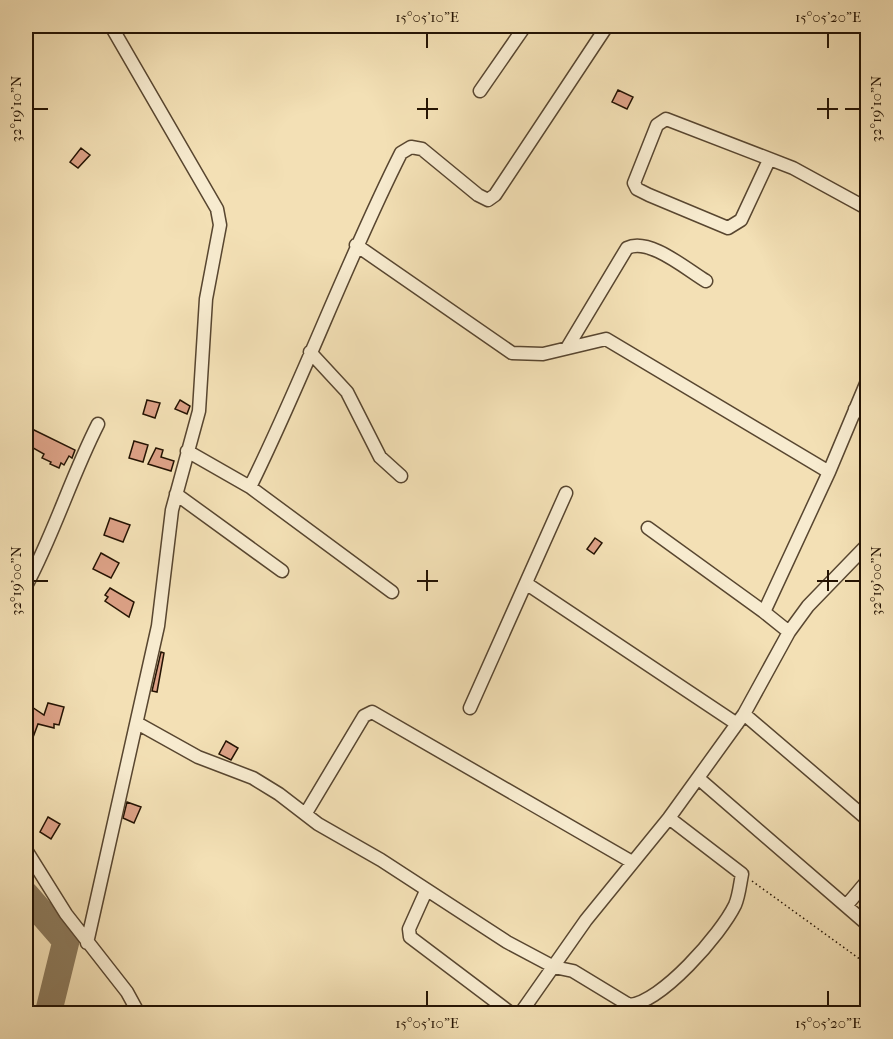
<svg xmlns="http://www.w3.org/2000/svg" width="893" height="1039" viewBox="0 0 893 1039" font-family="'IM FELL French Canon',serif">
<rect width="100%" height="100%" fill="#f3e0b5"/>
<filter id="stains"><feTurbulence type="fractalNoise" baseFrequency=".00333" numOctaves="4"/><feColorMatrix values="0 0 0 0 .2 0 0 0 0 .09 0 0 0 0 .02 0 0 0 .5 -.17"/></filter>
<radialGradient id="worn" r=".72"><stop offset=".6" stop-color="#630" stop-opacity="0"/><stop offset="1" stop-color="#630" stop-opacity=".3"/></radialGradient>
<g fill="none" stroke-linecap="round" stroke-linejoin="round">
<path stroke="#8c7a5c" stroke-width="27" d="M26 895 66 941 48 1014"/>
</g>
<path fill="#dda287" stroke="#241303" stroke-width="1.5" d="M618 90 633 97 627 109 612 102Z
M81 148 90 155 78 168 70 162Z
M147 400 160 403 155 418 143 414Z
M180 400 190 406 187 414 175 409Z
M32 429 75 450 72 458 69 456 64 465 61 463 59 468 50 464 51 462 42 458 44 454 26 444Z
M134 441 148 445 143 462 129 458Z
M156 448 163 450 161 457 174 461 171 471 148 464Z
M110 518 130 525 123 542 104 535Z
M595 538 602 543 594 554 587 549Z
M101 553 119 563 111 578 93 569Z
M110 588 134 602 129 617 105 601 108 597 105 595Z
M161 652 164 653 157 692 152 691Z
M26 703 44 715 48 703 64 707 59 725 54 724V728L38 724 26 756Z
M226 741 238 748 231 760 219 754Z
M127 802 141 807 134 823 123 818Z
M48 817 60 824 51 839 40 832Z"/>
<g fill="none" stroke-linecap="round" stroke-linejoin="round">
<defs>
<path id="minor" d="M480 91 525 26
M769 160 741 220 728 228 649 195 637 189 634 183 657 125 666 119 793 168 868 209
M356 245 512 353 543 354 606 339 829 472
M567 348 627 248C649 237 686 269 706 281
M310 352 347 392 380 457 401 476
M855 409 868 415
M187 451 250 487C304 378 346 262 401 153L411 147 422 149 478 195 488 200 495 195 607 26
M250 487 392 592
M176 494 282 571
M648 528 764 612
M527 584 737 724
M26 586C54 534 71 477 98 424
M789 632 764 612 829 472 868 379
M470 708 566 493
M744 714 868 820
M137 723 198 757 253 778 279 794 318 824 381 860 507 942 554 967 573 971 629 1005C661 1003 721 934 735 905 739 896 740 884 742 874L669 818
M698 778 868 925
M306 813 364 716 372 712 632 862
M26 850 66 914 127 992 139 1014
M426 891 409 929 410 937 512 1014
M846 906 868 880
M87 943 158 626 172 510 199 411 206 299 220 225 217 209 111 26
M520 1014 586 920 669 818 744 714 789 632 808 606 868 544"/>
</defs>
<use href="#minor" stroke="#584630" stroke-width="15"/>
<path stroke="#241303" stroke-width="1.5" stroke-dasharray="1.5 3" stroke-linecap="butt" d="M752 881 868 965"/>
<use href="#minor" stroke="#f7ebcf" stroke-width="12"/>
</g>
<path fill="none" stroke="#241303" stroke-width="2" d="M427 33V48M828 33V48M427 98V119M828 98V119M33 109H48M417 109H438M817 109H838M845 109H860M427 570V591M828 570V591M33 581H48M417 581H438M817 581H838M845 581H860M427 991V1006M828 991V1006"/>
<rect width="893" height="1039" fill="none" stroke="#f3e0b5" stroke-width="66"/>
<rect x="33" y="33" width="827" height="973" fill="none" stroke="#241303" stroke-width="2"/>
<g font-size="15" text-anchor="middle" fill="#241303">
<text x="427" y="22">15°05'10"E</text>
<text x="828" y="22">15°05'20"E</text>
<text transform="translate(16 109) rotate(-90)" y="5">32°19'10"N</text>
<text transform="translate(876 109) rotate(-90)" y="5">32°19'10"N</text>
<text transform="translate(16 581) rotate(-90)" y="5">32°19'00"N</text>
<text transform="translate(876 581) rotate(-90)" y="5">32°19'00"N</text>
<text x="427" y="1028">15°05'10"E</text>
<text x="828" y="1028">15°05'20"E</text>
</g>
<rect width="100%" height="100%" filter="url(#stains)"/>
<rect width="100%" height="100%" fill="url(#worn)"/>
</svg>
